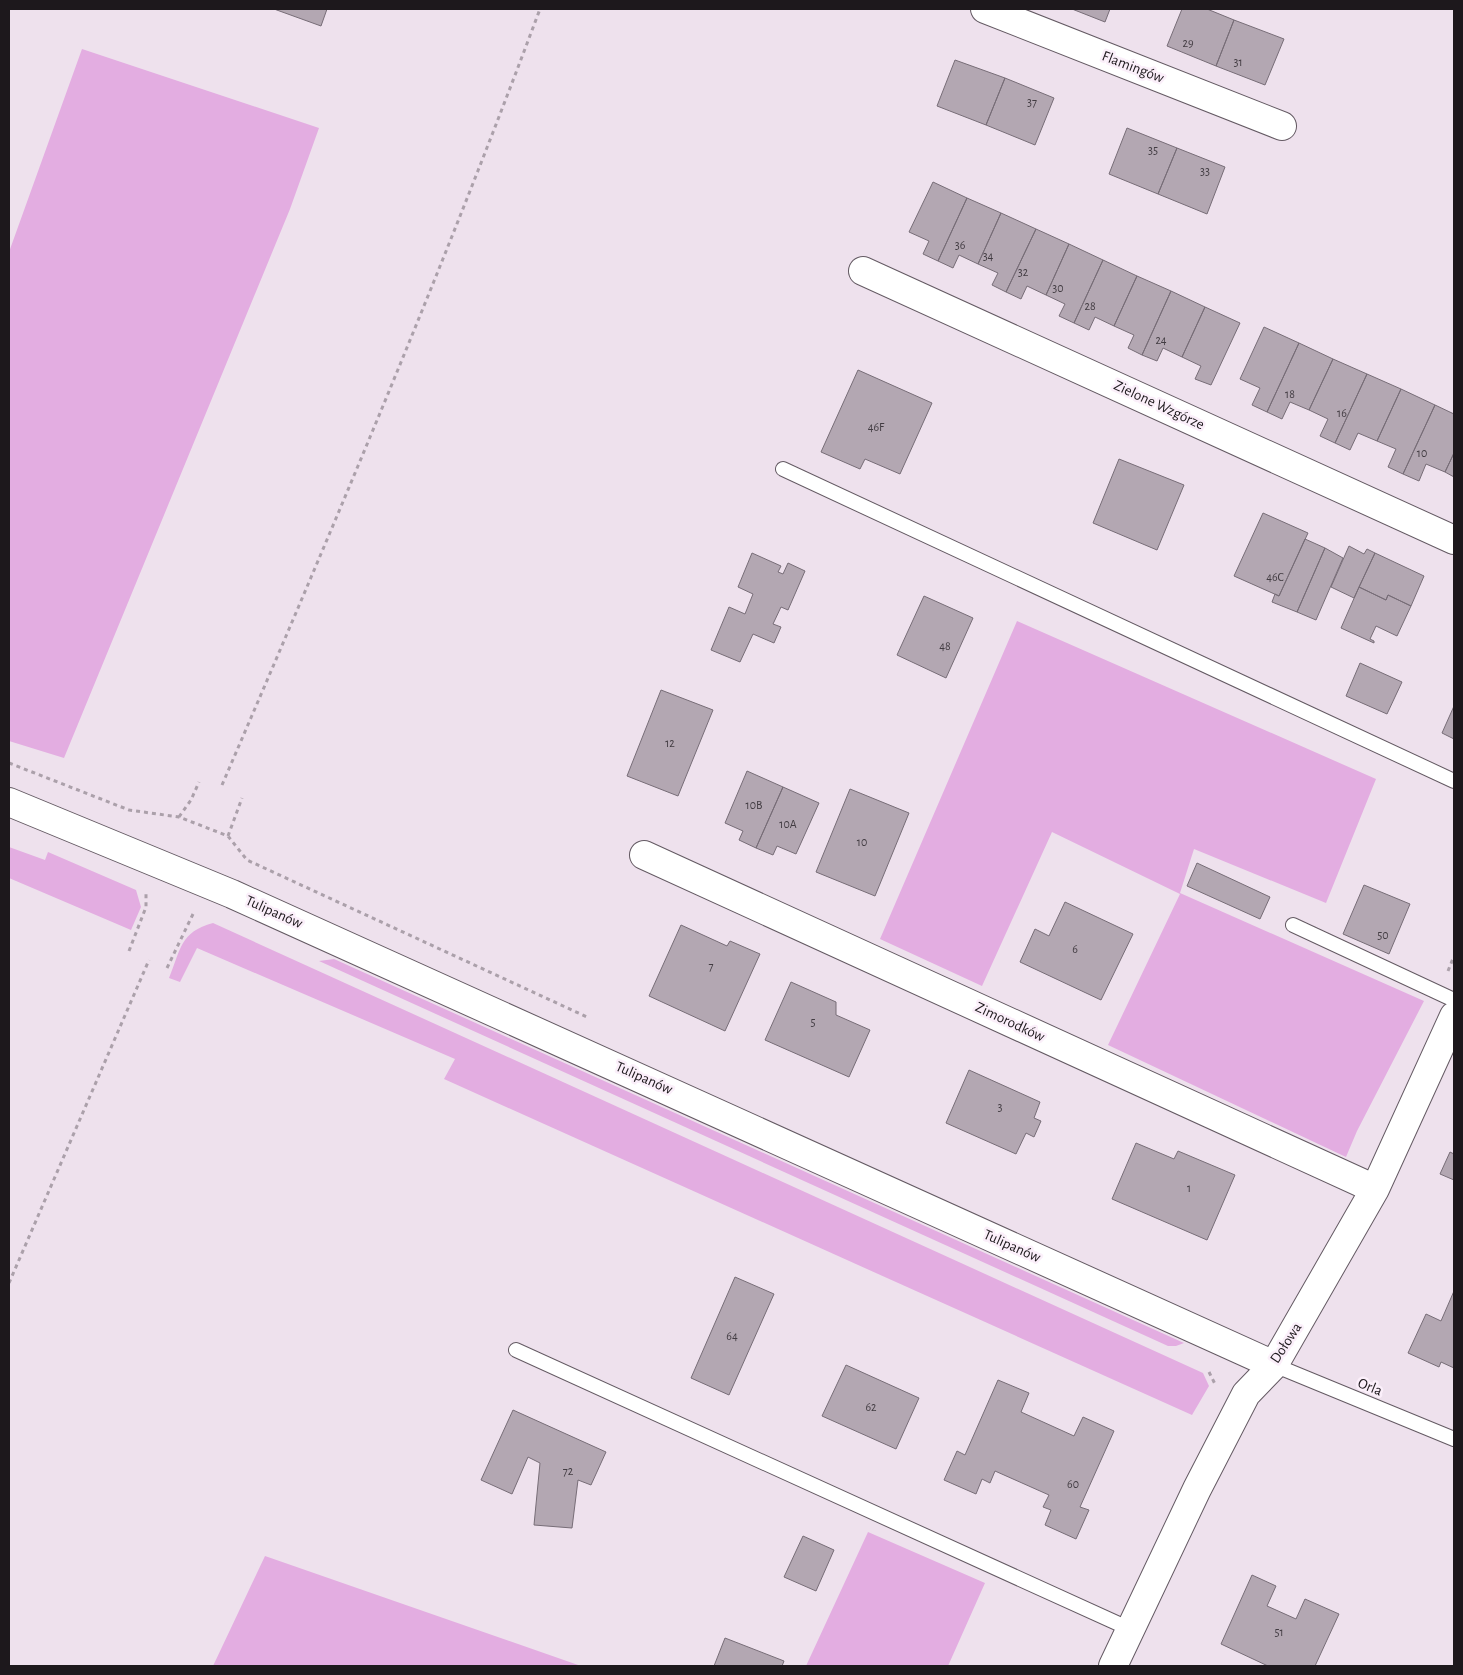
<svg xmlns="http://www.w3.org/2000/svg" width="1463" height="1675" viewBox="0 0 1463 1675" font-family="'Alegreya Sans',sans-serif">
<rect width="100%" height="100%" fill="#eee1ed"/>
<path fill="#e3ade1" d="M82 49 319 128 290 209 64 758 9 741V252Z
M1017 621 1376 779 1326 903 1194 849 1180 893 1424 1001 1357 1131 1346 1157 1108 1045 1180 894 1052 832 982 986 880 939Z
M9 847 45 860 48 852 136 890 141 907 131 930 9 878Z
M213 923 1203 1373 1209 1386 1192 1415 444 1079 455 1059 197 948 180 982 169 978C181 949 180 932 213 923Z
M334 959 1184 1343 1176 1346H1168L319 961Z
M868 1532 985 1583 948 1666H806Z
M265 1556 581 1666H213Z"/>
<path fill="#b3a7b2" stroke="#776d77" d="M274 9H327L321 26Z
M1072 9H1110L1105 22Z
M1182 9H1207L1234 20 1216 66 1167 46Z
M1234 20 1284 39 1265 85 1216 66Z
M955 60 1005 78 986 125 937 106Z
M1005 78 1054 98 1035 145 986 125Z
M1127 128 1177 148 1158 194 1109 174Z
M1177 148 1225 167 1207 214 1158 194Z
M933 182 967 198 938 261 923 254 929 241 909 232Z
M967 198 1001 213 978 264 959 255 953 268 938 261Z
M1001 213 1036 229 1006 292 992 285 998 273 978 264Z
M1036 229 1069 244 1046 295 1027 286 1021 299 1006 292Z
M1069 244 1103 260 1074 323 1059 316 1065 304 1046 295Z
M1103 260 1137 276 1114 326 1095 317 1089 330 1074 323Z
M1137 276 1171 291 1142 355 1128 348 1134 335 1114 326Z
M1171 291 1205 307 1182 357 1163 348 1157 361 1142 355Z
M1205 307 1240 323 1211 385 1195 379 1201 366 1182 357Z
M1264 327 1299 343 1267 412 1252 405 1260 388 1240 379Z
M1299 343 1333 359 1309 410 1290 402 1282 419 1267 412Z
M1333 359 1367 374 1335 443 1320 436 1328 419 1309 410Z
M858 370 932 403 900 474 865 459 860 469 821 452Z
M1367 374 1401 389 1377 441 1358 433 1350 450 1335 443Z
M1401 389 1435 405 1403 474 1388 467 1396 449 1377 441Z
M1435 405 1454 414V453L1445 472 1426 464 1419 481 1403 474Z
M1454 453V477L1445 472Z
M1119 459 1184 485 1157 550 1093 523Z
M1263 513 1308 533 1279 596 1234 576Z
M1305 539 1325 548 1297 612 1272 602 1275 594 1279 596Z
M1349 546 1364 554 1367 549 1375 553 1354 598 1331 587Z
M1325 548 1343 558 1316 620 1297 612Z
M752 553 781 566 778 572 783 574 788 563 805 571 788 610 781 607 773 624 781 627 774 643 753 634 740 662 711 650 729 607 745 614 753 594 738 587Z
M1375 553 1424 576 1411 606 1388 595 1386 600 1359 587Z
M1359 587 1386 600 1388 595 1411 606 1397 636 1376 626 1370 639 1374 641V643L1341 628Z
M924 596 973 618 946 678 897 655Z
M1360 663 1402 682 1387 714 1346 696Z
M661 690 713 710 678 796 627 776Z
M1454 706V739L1442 733Z
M747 771 783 787 756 848 739 840 743 831 725 823Z
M783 787 819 803 796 854 777 846 773 855 756 848Z
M850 789 909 813 875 896 816 872Z
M1197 863 1270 897 1260 919 1187 886Z
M1364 885 1410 904 1389 954 1343 934Z
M1065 902 1133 934 1101 1000 1020 962 1035 929 1049 936Z
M681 925 727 946 730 941 760 954 725 1031 649 996Z
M791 982 836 1002V1015L870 1030 849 1077 765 1040Z
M969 1070 1040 1102 1034 1118 1041 1121 1034 1137 1026 1133 1016 1154 946 1123Z
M1136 1143 1174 1159 1178 1151 1235 1175 1207 1240 1112 1199Z
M1450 1152 1454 1154V1180L1440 1174Z
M735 1277 774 1294 729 1395 691 1378Z
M1454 1291V1368L1441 1362 1439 1367 1408 1353 1426 1314 1441 1321Z
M846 1365 919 1398 896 1449 822 1416Z
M998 1380 1029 1393 1021 1412 1074 1436 1083 1417 1114 1431 1080 1507 1089 1510 1076 1539 1045 1525 1051 1510 1043 1507 1049 1495 995 1471 990 1483 982 1479 976 1494 944 1480 957 1451 965 1455Z
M513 1410 606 1452 591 1485 578 1480 572 1528 534 1525 540 1463 528 1457 512 1494 481 1480Z
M803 1536 834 1550 816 1591 784 1577Z
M1252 1575 1276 1586 1267 1606 1296 1619 1305 1599 1339 1614 1315 1666H1268L1221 1644Z
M725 1638 784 1661 782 1666H714Z"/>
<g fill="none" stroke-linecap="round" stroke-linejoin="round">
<defs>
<path id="lane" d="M783 469 1454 781
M1293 925 1454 1000
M516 1350 1130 1629
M1274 1365 1454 1439"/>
<path id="street" d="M985 9 1282 126
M863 271 1454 540
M9 802 232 894 1274 1365
M644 855 1375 1189
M1113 1666 1197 1489 1246 1394 1274 1365 1375 1189 1454 1016"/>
</defs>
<use href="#lane" stroke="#645a63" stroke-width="16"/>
<use href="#street" stroke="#645a63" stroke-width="30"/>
<path stroke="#aba0aa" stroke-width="3" stroke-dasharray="4 4" stroke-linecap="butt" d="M9 763 129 810 179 817 228 836 247 860 587 1017
M222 785C333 528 442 271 540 9
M179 817 191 800 199 782
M228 836 242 798
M129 951 146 907V894
M167 968 193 914
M1448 971 1454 956
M9 1283 149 960
M1209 1372 1215 1384"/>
<use href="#lane" stroke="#fff" stroke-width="14"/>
<use href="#street" stroke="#fff" stroke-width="28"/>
</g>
<g text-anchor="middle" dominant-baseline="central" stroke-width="5" stroke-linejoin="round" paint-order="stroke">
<g font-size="12" fill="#423c42">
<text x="1188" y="43">29</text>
<text x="1238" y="62">31</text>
<text x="1032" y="102">37</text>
<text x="1153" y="150">35</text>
<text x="1205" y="171">33</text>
<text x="960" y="245">36</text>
<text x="988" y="256">34</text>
<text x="1023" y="272">32</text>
<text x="1058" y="288">30</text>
<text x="1090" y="306">28</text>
<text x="1161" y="340">24</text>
<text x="1290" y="394">18</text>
<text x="1342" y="413">16</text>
<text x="876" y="427">46F</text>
<text x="1422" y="453">10</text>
<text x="1275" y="577">46C</text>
<text x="945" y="646">48</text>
<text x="670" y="743">12</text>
<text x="754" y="805">10B</text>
<text x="788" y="824">10A</text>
<text x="862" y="842">10</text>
<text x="1383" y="935">50</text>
<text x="1075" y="949">6</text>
<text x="711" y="966">7</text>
<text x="813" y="1022">5</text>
<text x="1000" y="1107">3</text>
<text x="1189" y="1188">1</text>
<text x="732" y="1336">64</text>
<text x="871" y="1407">62</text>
<text x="568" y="1471">72</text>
<text x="1073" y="1484">60</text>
<text x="1279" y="1632">51</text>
</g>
<g font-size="15" fill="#1d181c" stroke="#fbeffa">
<text transform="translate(1133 67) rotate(21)">Flamingów</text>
<text transform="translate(1159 405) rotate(25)">Zielone Wzgórze</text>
<text transform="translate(274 912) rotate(24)">Tulipanów</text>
<text transform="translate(1010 1022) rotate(25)">Zimorodków</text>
<text transform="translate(644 1078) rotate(24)">Tulipanów</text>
<text transform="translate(1012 1246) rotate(24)">Tulipanów</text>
<text transform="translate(1286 1343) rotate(-57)">Dołowa</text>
<text transform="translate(1370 1387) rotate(22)">Orla</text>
</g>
</g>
<rect width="1463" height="1675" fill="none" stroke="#1d181c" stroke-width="20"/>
</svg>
